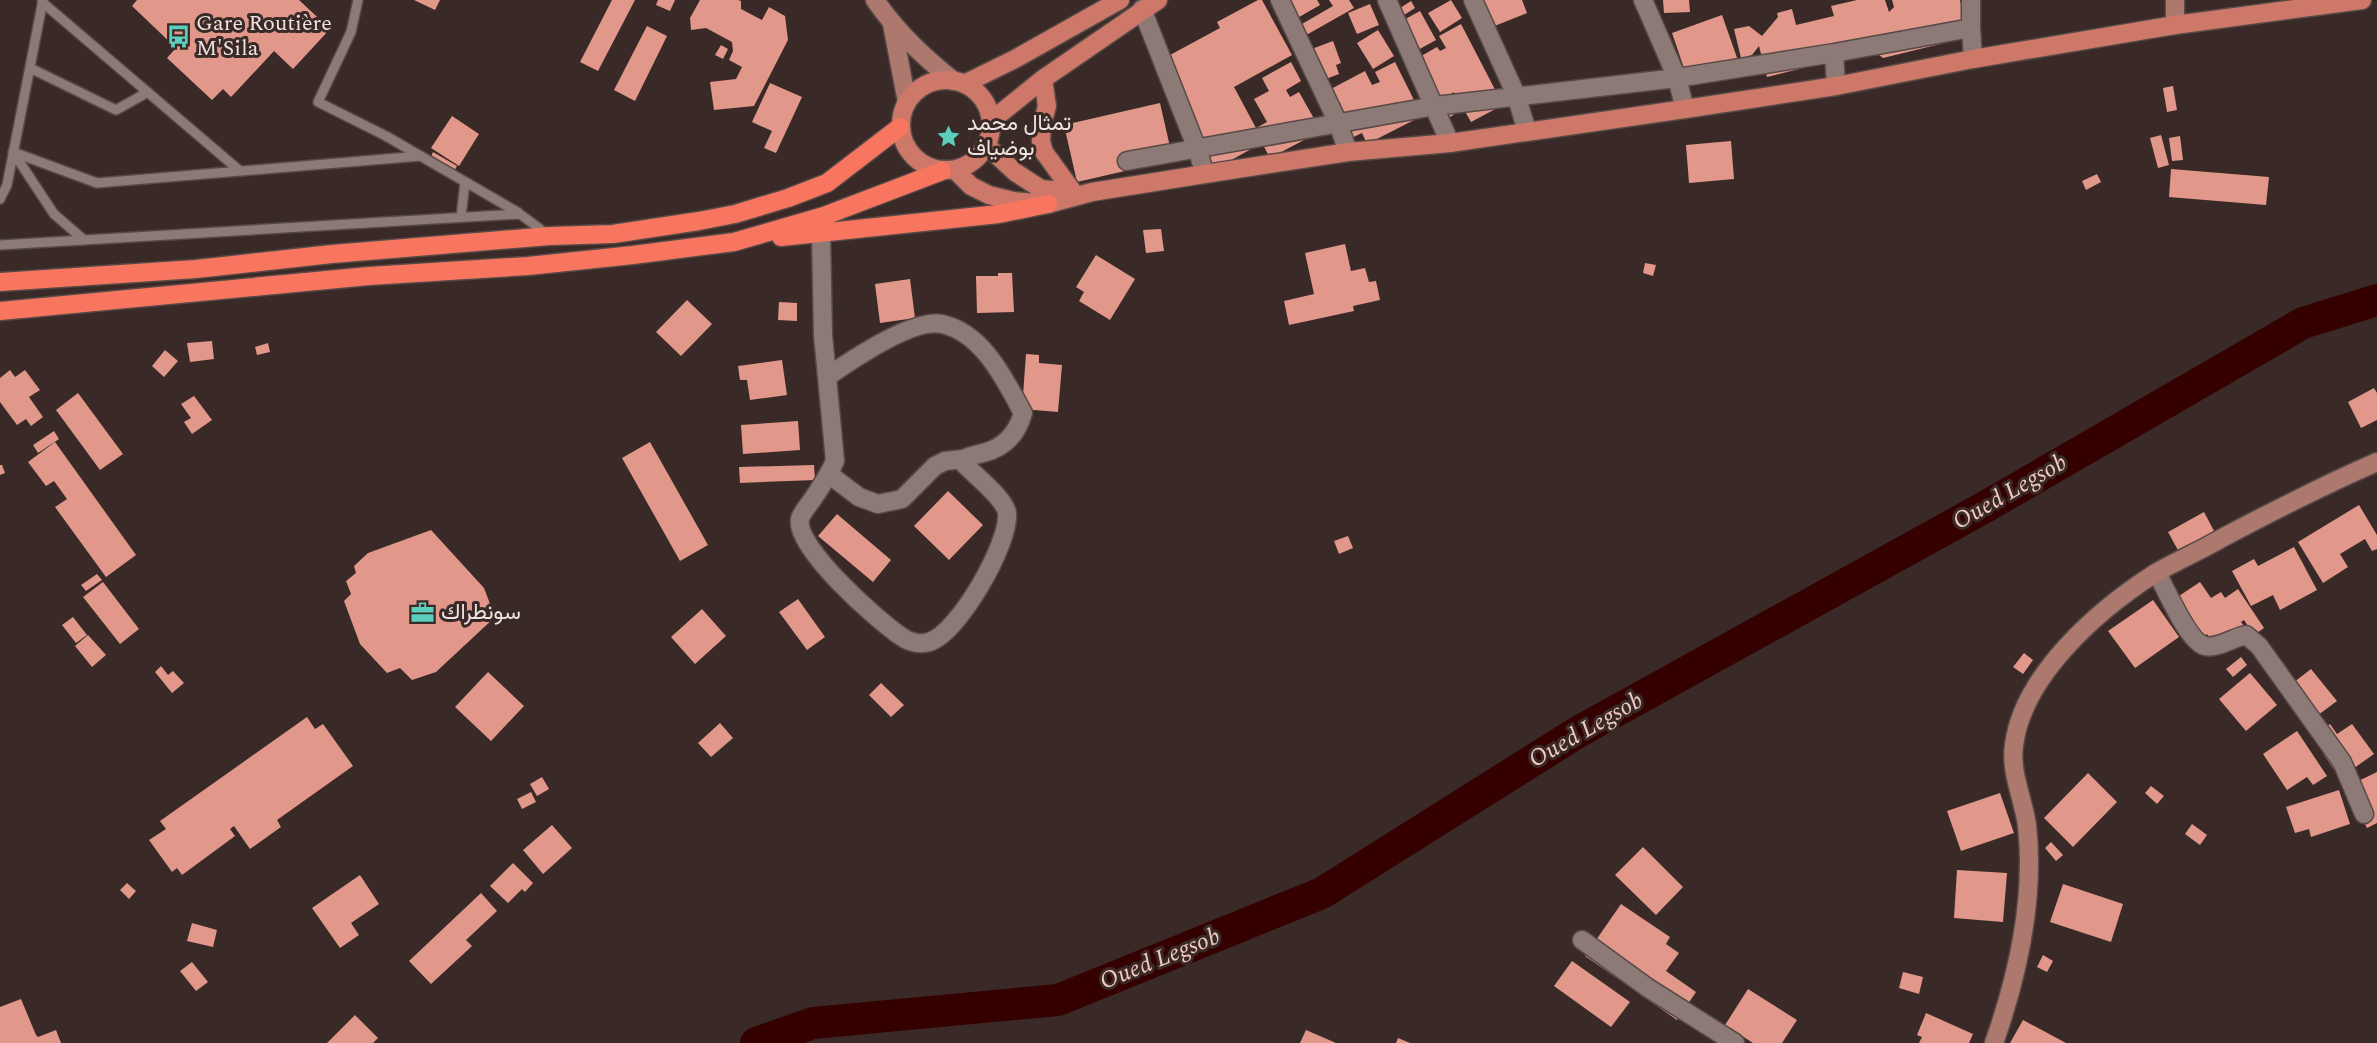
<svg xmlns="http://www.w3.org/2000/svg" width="2377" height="1043" viewBox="0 0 2377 1043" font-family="Spectral,Vazirmatn,serif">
<rect width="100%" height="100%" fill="#3a2a27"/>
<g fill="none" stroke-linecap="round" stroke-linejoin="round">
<path stroke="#350000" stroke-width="32" d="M756 1043 813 1023 1058 1000 1322 893 1578 732 1985 507 2303 323 2377 300"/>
</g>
<path fill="#e1988a" d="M137 0H299L330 29 293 69 274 51 231 97 223 89 212 100 167 58 176 48 132 6Z
M414 0H440L435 10Z
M612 0H635L598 71 580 62Z
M658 0H675L670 11 656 5Z
M700 0H738L741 1V9L762 20 769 7 785 16 788 40 754 106 714 110 710 82 736 79 742 67 729 60 733 51 732 42 706 28 691 30 690 18Z
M1258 0H1262L1292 55 1234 87 1256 128 1267 122 1254 99 1269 91 1262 78 1291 62 1301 81 1286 90 1290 97 1299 92 1321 131 1270 158 1262 143 1208 173 1157 62 1220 28 1217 22Z
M1283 0H1317L1320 5 1294 20Z
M1329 0H1349L1354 8 1301 38 1295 28 1333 6Z
M1451 0 1462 18 1440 32 1428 13Z
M1481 0H1522L1527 13 1492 27Z
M1663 0H1689L1690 12 1664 13Z
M1857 0H1885L1889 12 1894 7 1892 0H1960L1969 37 1883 58 1875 52 1876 50 1767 77 1759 46 1752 55 1741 58 1734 29 1749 26 1762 36 1778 17 1777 13 1792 9 1796 25 1834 16 1831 6Z
M1411 1 1415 8 1401 17 1397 10Z
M1370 4 1379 25 1357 34 1348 13Z
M1420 11 1436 40 1416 51 1400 22Z
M1722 15 1741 69 1690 86 1672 33Z
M1461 24 1503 105 1471 122 1454 92 1451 94 1460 111 1450 117 1442 103 1409 63 1437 47 1440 51 1446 48 1439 36Z
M647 26 667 36 635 101 614 90Z
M1378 30 1394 56 1373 69 1357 43Z
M1333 41 1341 63 1336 65 1339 74 1313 84 1301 53Z
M721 45 728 49 723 59 715 55Z
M1395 62 1422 116 1367 144 1362 133 1343 142 1329 90 1365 71 1372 85 1380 82 1375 72Z
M770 83 802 97 776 153 764 148 772 131 752 122Z
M2173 86 2177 110 2167 112 2163 88Z
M1160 103 1173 160 1077 182 1064 125Z
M452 116 479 134 459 166 431 148Z
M2161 135 2169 165 2158 168 2150 138Z
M2180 136 2183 160 2172 161 2169 138Z
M1731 141 1734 179 1689 183 1686 145Z
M433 152 457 166 453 173 430 159Z
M2171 169 2269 177 2266 205 2169 197Z
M2097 174 2101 182 2086 190 2082 181Z
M1161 229 1164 251 1146 253 1143 230Z
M1345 244 1351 271 1365 268 1369 282 1376 281 1380 300 1353 306 1354 311 1289 325 1284 301 1314 294 1305 253Z
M1096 255 1135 279 1110 320 1079 301 1084 292 1076 287Z
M1645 263 1656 265 1653 276 1643 273Z
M998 273H1012L1014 312 977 313 976 276H998Z
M910 279 915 318 880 323 875 284Z
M687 300 712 324 681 356 656 332Z
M779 302 797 303V321L778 320Z
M212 341 214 359 190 362 187 343Z
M268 343 270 352 257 355 255 347Z
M165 350 178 361 164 377 152 366Z
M1026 354 1039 355V363L1062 365 1058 412 1022 409Z
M782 360 787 395 750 400 747 380H740L738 366Z
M10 370 15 377 25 370 40 390 29 397 43 417 31 426 26 419 17 425 0 402V378Z
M2374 388 2377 393V420L2361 428 2348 402Z
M78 393 123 454 100 470 56 410Z
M194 396 212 420 192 434 184 422 191 418 181 404Z
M798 421 800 450 743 454 741 425Z
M54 431 59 439 38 453 33 445Z
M55 442 136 555 106 577 55 507 67 499 54 481 46 486 28 462Z
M650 442 708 545 680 561 622 458Z
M0 465H2L5 473 0 475Z
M814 465 815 480 740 483 739 467Z
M948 491 983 525 949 560 914 526Z
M2359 505 2377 535V549L2372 551 2365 539 2340 554 2348 567 2323 583 2298 542Z
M2204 512 2221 544 2185 563 2168 532Z
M837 514 891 560 873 582 818 536Z
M431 530 484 588 495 617 436 672 412 680 400 668 387 673 360 644 344 601 351 594 346 581 356 573 354 566 368 553Z
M1348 536 1353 548 1339 554 1334 541Z
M2294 547 2317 590 2280 610 2273 595 2251 606 2232 571 2254 559 2258 566Z
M97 574 102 580 86 591 81 585Z
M103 582 139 629 120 644 83 597Z
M2200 582 2211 598 2221 592 2225 598 2238 589 2264 628 2254 635 2244 620 2241 622 2250 635 2216 649 2207 634 2193 644 2167 604Z
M798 599 825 637 807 650 779 612Z
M2153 600 2179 637 2135 668 2108 631Z
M702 609 726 636 695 664 671 637Z
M73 617 87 635 76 643 62 625Z
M88 635 106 655 92 667 75 646Z
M2024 653 2033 660 2023 674 2013 667Z
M2241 657 2247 665 2233 677 2226 669Z
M161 666 168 675 173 671 184 683 172 693 155 672Z
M2311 669 2337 701 2306 724 2281 692Z
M488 672 524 706 491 741 455 707Z
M2250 673 2277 705 2246 731 2219 699Z
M881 683 904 705 891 717 869 695Z
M307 717 315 729 323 724 353 766 277 820 281 827 250 849 234 826 230 829 235 836 182 875 177 868 172 872 149 840 166 829 160 821Z
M720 723 733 738 711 757 698 743Z
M2330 724 2337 734 2352 724 2374 754 2340 778 2324 755 2330 751 2317 733Z
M2297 731 2327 776 2313 785 2307 777 2287 790 2263 754Z
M2377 772V823L2367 828 2346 787Z
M2088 773 2117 802 2073 847 2044 818Z
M542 777 549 789 537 796 530 784Z
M2151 786 2164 796 2157 804 2145 793Z
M2339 790 2350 824 2311 837 2309 829 2295 833 2286 807Z
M531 792 536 802 522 809 517 799Z
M2000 793 2014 833 1961 851 1947 811Z
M2192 824 2207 835 2200 845 2185 834Z
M552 825 572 848 543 874 523 850Z
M2051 842 2063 855 2056 861 2045 848Z
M1643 847 1683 887 1656 915 1615 875Z
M513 863 533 883 525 892 522 889 508 903 490 886Z
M1957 870 2007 873 2003 922 1954 918Z
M360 875 379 904 351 923 359 935 340 948 312 908Z
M127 883 136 891 129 899 120 890Z
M2063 884 2123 904 2111 942 2050 922Z
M481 893 497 911 466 940 472 946 431 984 409 961Z
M1621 904 1670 937 1666 944 1679 953 1666 971 1696 992 1677 1020 1585 956Z
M192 923 217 930 213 947 187 941Z
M2043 955 2053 961 2047 972 2037 967Z
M1572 961 1630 1002 1611 1027 1554 986Z
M192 962 208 982 196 991 180 971Z
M1903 972 1923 977 1919 994 1899 988Z
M1748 989 1797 1020 1782 1043H1753L1725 1025Z
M21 999 36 1035 38 1037 56 1030 61 1043H0V1007Z
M1926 1013 1973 1034 1969 1043H1919L1922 1037 1917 1035Z
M355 1015 378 1038 373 1043H327Z
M2023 1020 2066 1043H2010Z
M1306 1030 1336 1043H1300Z
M1398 1038 1410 1043H1396Z"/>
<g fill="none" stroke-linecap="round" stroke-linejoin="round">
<defs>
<path id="lane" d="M358 0 351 32 318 102 386 136 519 213
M42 2 240 171
M30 68 116 110 148 92
M13 152 97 183 421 156
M13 152 54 214 84 240
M0 199 7 185 43 0
M461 217 465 182
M0 245 520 214 548 235"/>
<path id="street" d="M1280 0 1338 123 1348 152
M1387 0 1450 143
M1473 0 1516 95 1527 131
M1643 0 1677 78 1685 109
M1142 9 1197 149 1205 174
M1971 28V0
M1834 53 1836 86
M1127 161 1435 106 1677 78 1834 53 1971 28 1973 59
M821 234 823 335 835 461C829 475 821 487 812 500 808 506 802 512 800 519 794 547 879 622 902 637 909 642 920 645 929 642 958 634 1010 543 1007 513 1005 499 976 476 965 465L964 459C971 455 975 455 983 453 1004 448 1017 434 1023 413 1005 380 983 333 942 324 913 318 850 361 827 377
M830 475 859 497 878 504 902 499 935 466 945 461 964 459
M2157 573C2166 589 2188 642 2205 646 2218 649 2234 637 2246 635L2259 646 2342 762 2364 814
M1582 940 1648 988 1735 1043"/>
<path id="secondary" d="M875 0C897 32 923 57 954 81
M2175 0V25
M892 24 907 102
M1994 1043C2018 975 2035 898 2027 825 2023 798 2010 772 2014 745 2023 675 2098 610 2154 574 2176 561 2200 551 2222 538 2273 511 2324 485 2377 462"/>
<path id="primary" d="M1043 79 1047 106 1042 125 1041 141 1044 152 1073 192
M901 125a45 45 0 1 1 90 0a45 45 0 1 1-90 0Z
M964 84 1015 59 1120 0
M991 121 1043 79 1158 0
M987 146 1015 172 1041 189 1072 192
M955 170 971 186 989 195 1013 201 1048 204 1092 192 1205 174 1348 152 1450 143 1685 109 1836 86 1973 59 2175 25 2362 0"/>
<path id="highway" d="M781 237 999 214 1048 204
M0 282 196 269 332 254 550 236 613 234 699 221 735 214 788 198 827 183 900 127
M0 311 369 276 528 266 633 255 734 242 824 216 942 171"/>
</defs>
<use href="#lane" stroke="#564946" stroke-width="12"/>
<use href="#street" stroke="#564946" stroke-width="21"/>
<use href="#secondary" stroke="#564946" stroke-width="21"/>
<use href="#primary" stroke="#564946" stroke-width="21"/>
<use href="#highway" stroke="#564946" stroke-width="21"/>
<use href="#lane" stroke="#8d7a76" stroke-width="9"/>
<use href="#street" stroke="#8d7a76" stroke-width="18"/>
<use href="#secondary" stroke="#ad796f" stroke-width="18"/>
<use href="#primary" stroke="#cd7868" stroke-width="18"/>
<use href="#highway" stroke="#f8765f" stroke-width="18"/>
</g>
<defs>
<symbol id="bus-bare" viewBox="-9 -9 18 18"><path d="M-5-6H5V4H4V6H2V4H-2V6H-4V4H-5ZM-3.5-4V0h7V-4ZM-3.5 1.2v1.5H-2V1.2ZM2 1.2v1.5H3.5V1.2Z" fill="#5bcebc" stroke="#3a2a27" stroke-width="2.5" paint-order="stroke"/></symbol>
<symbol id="sight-bare" viewBox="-9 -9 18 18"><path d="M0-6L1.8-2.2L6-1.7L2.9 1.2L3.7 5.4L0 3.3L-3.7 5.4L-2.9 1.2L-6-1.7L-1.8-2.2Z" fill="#5bcebc" stroke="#3a2a27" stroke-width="2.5" paint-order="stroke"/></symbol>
<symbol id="office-bare" viewBox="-9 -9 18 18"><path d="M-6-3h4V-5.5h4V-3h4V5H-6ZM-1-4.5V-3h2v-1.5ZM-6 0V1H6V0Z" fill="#5bcebc" stroke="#3a2a27" stroke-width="2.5" paint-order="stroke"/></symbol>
</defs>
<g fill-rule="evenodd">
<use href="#bus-bare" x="162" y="20" width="33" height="33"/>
<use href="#sight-bare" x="932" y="120" width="33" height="33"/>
<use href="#office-bare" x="406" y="596" width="33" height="33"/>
</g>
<g text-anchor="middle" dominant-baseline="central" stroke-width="6" stroke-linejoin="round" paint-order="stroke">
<g font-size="22" fill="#eee3e1" stroke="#3a2a27" text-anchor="start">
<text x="196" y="23">Gare Routière<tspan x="196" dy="25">M'Sila</tspan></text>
<text x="967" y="123">تمثال محمد<tspan x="967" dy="25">بوضياف</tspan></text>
<text x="441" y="612">سونطراك</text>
</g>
<g font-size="24" font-style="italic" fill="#f4cbc3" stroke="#3a2a27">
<text transform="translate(2010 492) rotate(-30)">Oued Legsob</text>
<text transform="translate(1586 730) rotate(-30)">Oued Legsob</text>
<text transform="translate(1160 959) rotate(-22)">Oued Legsob</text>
</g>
</g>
</svg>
